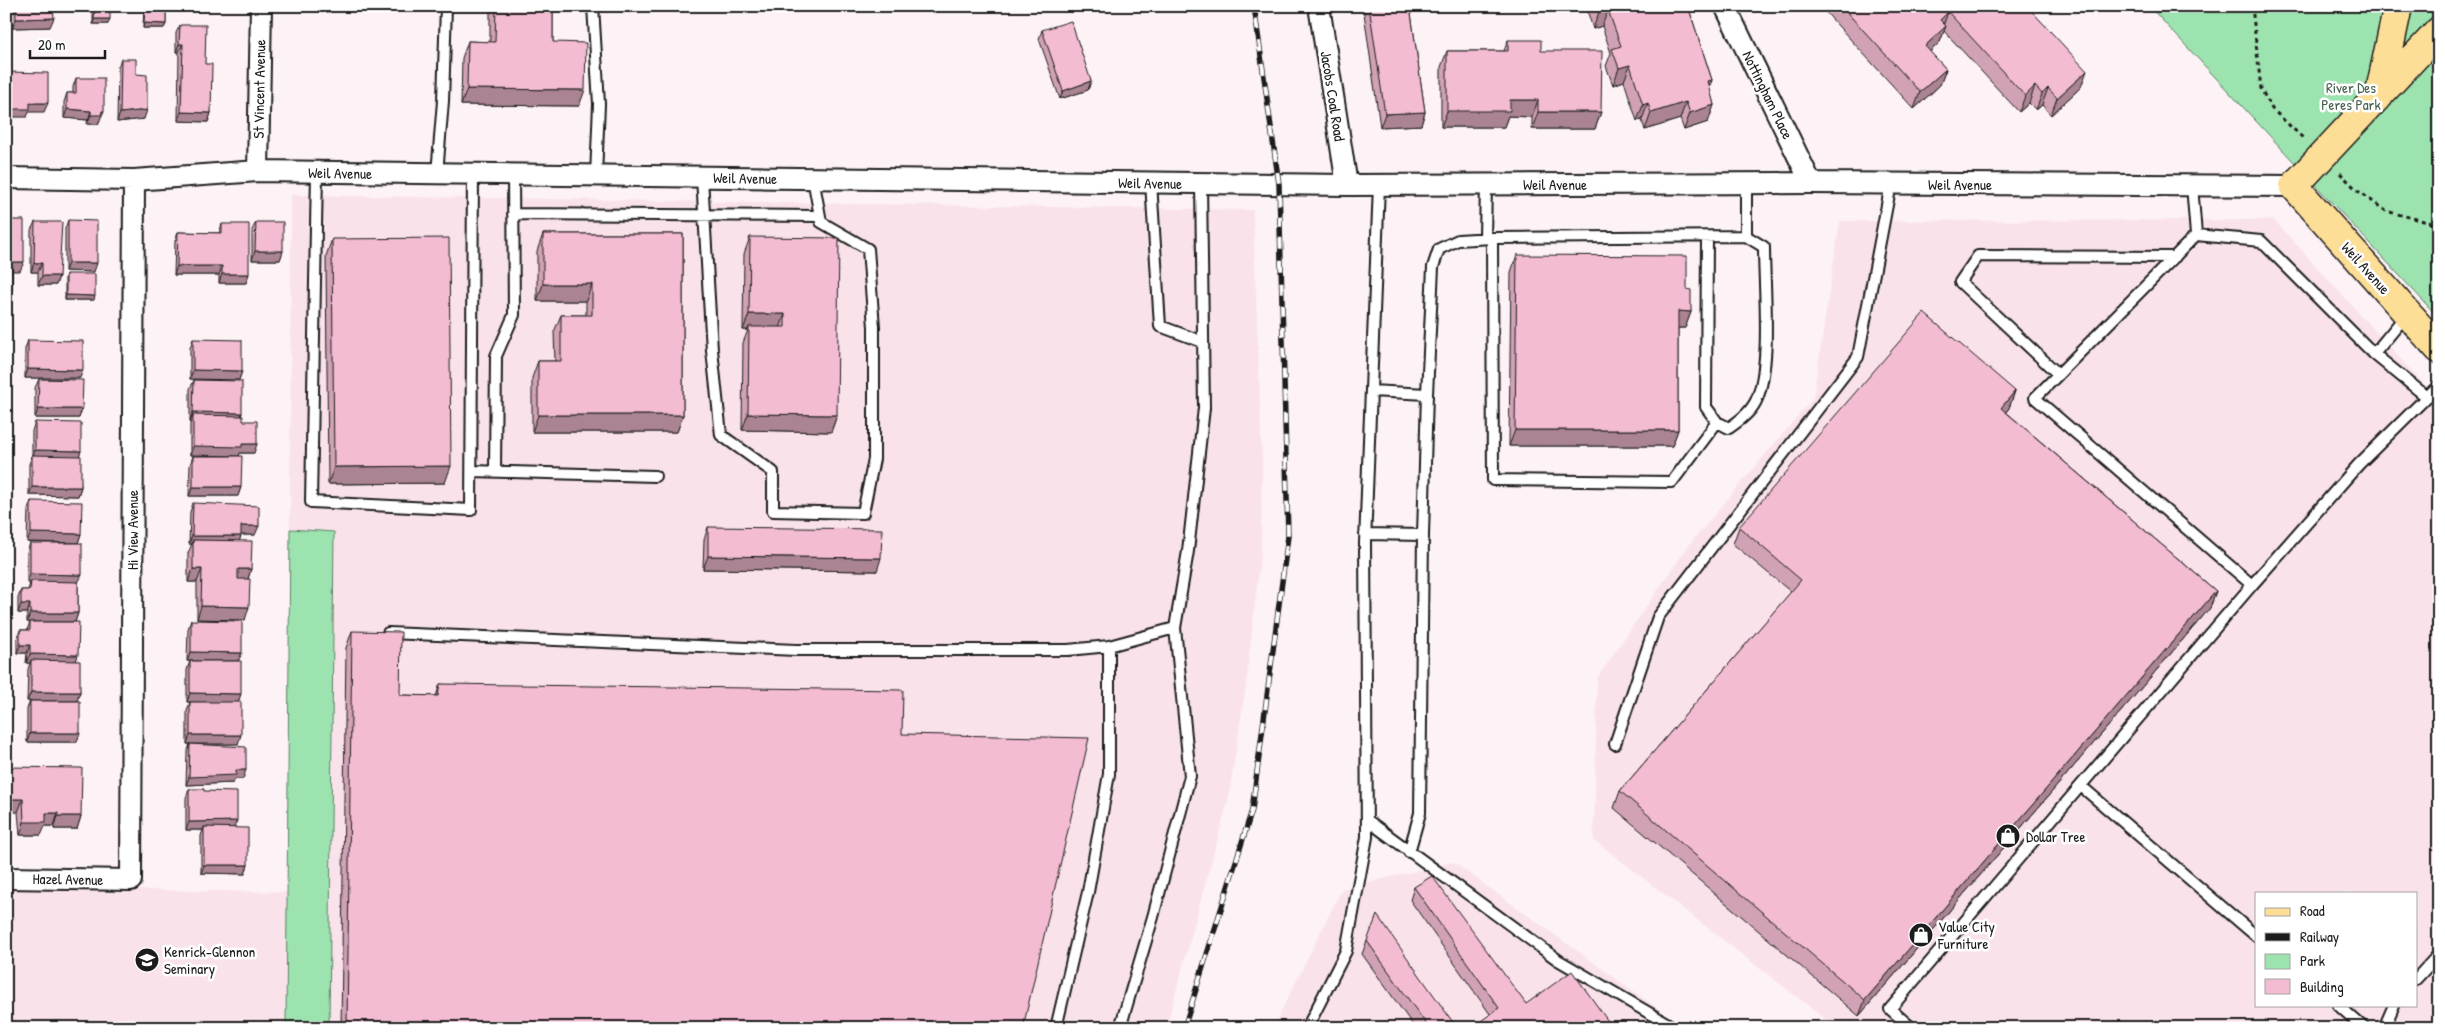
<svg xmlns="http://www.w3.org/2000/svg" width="2445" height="1034" viewBox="0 0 2445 1034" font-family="'Patrick Hand',sans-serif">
<rect width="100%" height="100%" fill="#fdf2f6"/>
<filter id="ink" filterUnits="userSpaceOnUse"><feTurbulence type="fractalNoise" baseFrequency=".02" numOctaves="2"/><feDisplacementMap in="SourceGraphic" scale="10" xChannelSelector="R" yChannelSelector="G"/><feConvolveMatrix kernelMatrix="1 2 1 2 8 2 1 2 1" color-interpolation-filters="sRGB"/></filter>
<g filter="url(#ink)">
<path fill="#fae2eb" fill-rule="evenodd" d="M291 195 1253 210 1262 462 1261 548 1246 685 1228 801 1166 1028H329L334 532 290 529Z
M2274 220 2439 401V1016L2428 1028H1837L1594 840 1597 678 1689 545 1813 398 1840 221ZM2256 893H2416V1005H2256Z
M1453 862 1685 1028H1273L1342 889Z
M6 888 288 892 286 1028H6Z"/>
<path fill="#9de3af" stroke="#5c8066" d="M2149 6H2439V318Z
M290 529 334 532 329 1028H286Z"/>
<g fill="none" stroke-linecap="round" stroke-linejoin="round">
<defs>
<path id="lane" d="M593 6 599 104 596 176
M317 172 311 502 471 510 473 174
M437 174 443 101 446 6
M702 177 712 350 721 435 773 472V511L863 513 874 459V327L868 249 821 222 813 178
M1151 182 1160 326 1203 342
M2192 185 2196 235 2261 241 2374 354 2427 397
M513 214 819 216
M1485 238 1486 184
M1492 238 1493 480 1672 482 1717 422
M1707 238 1706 407 1717 422 1729 428C1739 421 1750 413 1756 401 1772 366 1764 288 1764 247L1746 236
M2374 354 2407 314
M2058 374 1960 282 1978 256 2175 257
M1371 391 1427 394
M472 471 655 476
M495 471 496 356 514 315 513 175
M1365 534 1423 535
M2252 585 2359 464 2439 385
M388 633 796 650H1068L1109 646 1175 628 1188 551 1204 408 1201 183
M1615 744 1658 617 1858 357 1891 184
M2081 786 2256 936
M1367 820 1558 960 1675 1028
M1409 852 1420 813 1423 535 1427 394 1433 267 1439 249 1458 240 1492 238 1746 236V183
M2416 979 2439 954
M2338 1005 2364 1028
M1056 1028 1088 892 1109 774V646
M1120 1028 1153 917 1190 776 1175 628
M1307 1028 1346 951 1367 837 1365 543 1379 185
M1912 1028 1890 1009 2252 585 2035 398 2196 235
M2384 1028 2394 1005"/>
<path id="street" d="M1319 6 1347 185
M1725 6 1811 183
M258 171 261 6
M6 178 134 180 258 171 1347 185 1811 183 2294 186
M6 878 131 880 134 180"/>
<path id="primary" d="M2439 31 2294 186 2439 349
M2379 96 2398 6"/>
</defs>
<use href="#lane" stroke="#1c1c1c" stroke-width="14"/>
<use href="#street" stroke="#1c1c1c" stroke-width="24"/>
<use href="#primary" stroke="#1c1c1c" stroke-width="31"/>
<path stroke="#1c1c1c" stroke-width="3" stroke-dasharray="4 4" stroke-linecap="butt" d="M2252 6 2261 89 2272 109 2303 138
M2340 173 2358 191 2386 211 2439 225"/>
<use href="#lane" stroke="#fff" stroke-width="10"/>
<use href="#street" stroke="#fff" stroke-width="20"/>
<use href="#primary" stroke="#fdde96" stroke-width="28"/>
<defs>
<path id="rail" d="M1184 1028 1252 810 1288 536 1279 184 1254 6"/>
</defs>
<use href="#rail" stroke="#1c1c1c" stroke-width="5.5"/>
<use href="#rail" stroke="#fff" stroke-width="4" stroke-dasharray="11" stroke-linecap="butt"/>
</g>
<path fill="#d1a2b5" stroke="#1c1c1c" d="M12 6H53L50 27 12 28Z
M93 6H110L108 24H93Z
M144 6H166V24L164 28H143Z
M490 6H553V42L579 106 461 105 462 58 468 41 490 42Z
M1363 6H1410L1425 112 1421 125 1380 127Z
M1588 6H1688L1712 80 1709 88 1714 105 1708 122 1684 130 1680 119 1645 130 1642 120 1637 121 1624 81 1613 85 1606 66 1611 53 1602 26 1593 29 1587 10Z
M1820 6H2027L2081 87 2051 115 2042 105 2036 110 2029 103 2019 112 1944 31 1940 42 1930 52 1946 69 1940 85 1914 109Z
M180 25 205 64 211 113 208 122 178 121 179 52H176V33Z
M1042 30 1091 81 1088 90 1060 99 1039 39Z
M1508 40 1541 51 1601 112 1595 129H1532V117L1508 116 1504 127H1441V67L1447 51H1504Z
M121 59 136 74 144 119 117 122 118 67Z
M76 78 100 120 98 124H87L88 120 64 118V102L67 93H73V87Z
M68 220 94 272 65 271V229Z
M35 222 59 276 56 285H38V272H31V230Z
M256 222 283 251 280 260H252V230Z
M222 224 246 283H219V275H174L175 241 178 232 219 233Z
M543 234H683V415L677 432H532V378L538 361H555L554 332 561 315H586V301H537V251Z
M750 237 837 415 831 432 742 430 743 343 748 330H743L744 254Z
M332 239 445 483 328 484 326 256Z
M1517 255 1687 289 1691 312 1685 328H1678V430L1672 446H1509L1511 272Z
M66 274 94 300H65V278Z
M193 339 242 371 239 380 190 379V348Z
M28 340 80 378H25V349Z
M39 379 82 409 79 418H35V388Z
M194 380 242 413 241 416 243 421 254 453H240L239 456 190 455V424L191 421H190V389Z
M2015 391 2009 408 2006 412 2216 591 2210 608 1859 1016 1614 808 1620 791 1791 592 1733 544 1739 527Z
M35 422 81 451 79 455 81 487 78 496 29 495V464L32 456V431Z
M193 456 241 487 238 496H189L190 465Z
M31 501 81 534 78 543 27 542 28 510Z
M193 503 255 535H241L239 541 251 569 248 579 245 620 197 619V582H188V553L192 544H189L190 512Z
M708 527 877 571 703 569 704 540Z
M30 543 78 583V613L75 622H27V613H18V598L21 590H28L30 583H27V552Z
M191 620 242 653 238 661H187L188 629Z
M30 622 76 661 80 692 77 701H27L28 669 30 663H26L27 653H17V639L20 630H27Z
M352 631 400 695 436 696 440 684 902 734 1023 1028H341L346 648Z
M190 661 238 702V744H187V711L190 702H187V670Z
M30 701 80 733 77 742H27V709Z
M190 744 243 779H235L233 783 186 785 187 753Z
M6 767 81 816 77 829H54V826H45L41 835H20L18 812Z
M189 789 204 791 234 828 248 865 245 874 201 873V836L203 830H186V798Z
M1414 887 1526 1004 1490 1014 1410 900Z
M1367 941 1457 1028H1415L1362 954Z"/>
<path fill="#aa8493" stroke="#1c1c1c" d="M1608 10 1602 26 1593 29 1599 12Z
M1948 12 1942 29 1940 20Z
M54 18 50 27 12 28 16 19Z
M94 19H110L108 24H93Z
M144 23 166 24 164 28H143Z
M1946 26 1940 42 1919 62 1925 46Z
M179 44H183L179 52H176Z
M1630 65 1624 81 1613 85 1619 68Z
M1946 69 1940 85 1914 109 1920 92Z
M2087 71 2081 87 2051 115 2057 98Z
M1712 80 1706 96 1708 81Z
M1091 81 1088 90 1060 99 1063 91Z
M2035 86 2029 103 2019 112 2025 96Z
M2048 88 2042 105 2036 110 2042 94Z
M467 89 585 90 579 106 461 105Z
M1510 100H1538L1532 117 1508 116 1504 127H1441L1447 111Z
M1686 102 1680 119 1645 130 1651 113Z
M30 103H48L44 112H29L27 117H6V109Z
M1648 103 1642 120 1637 121 1643 105Z
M1714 105 1708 122 1684 130 1690 113Z
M67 109 91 111 88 120 64 118Z
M147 110 144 119 117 122 120 113Z
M102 111H104L98 124H87L91 115Z
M181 112 211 113 208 122 178 121Z
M1425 112 1421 125 1380 127 1385 114Z
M1538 112H1601L1595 129H1532Z
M255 251H283L280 260H252Z
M6 262H24L20 271H6Z
M34 263H42L38 272H31Z
M68 263H97L94 272 65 271Z
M177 266H222L219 275H174Z
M222 274H249L246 283H219Z
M42 276H59L56 285H38Z
M543 284H592L586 301H537Z
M6 290H12L10 294H6Z
M66 295 95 296 94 300H65Z
M1678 311 1691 312 1685 328H1672Z
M749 314H785L779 331 749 327 748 330H743Z
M28 369 83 370 80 378H25Z
M193 370 242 371 239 380 190 379Z
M2015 391 2009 408 1995 425 2001 408Z
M38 409H82L79 418H35Z
M193 412 242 413 239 422 193 415 191 421H190Z
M748 414 837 415 831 432 742 430Z
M538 415H683L677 432H532Z
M1515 430H1678L1672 446H1509Z
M242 444H257L254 453H240L239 456 190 455 193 446Z
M35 450 81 451 78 459H32Z
M451 466 445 483 328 484 334 467Z
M32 487H81L78 496 29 495Z
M193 487H241L238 496H189Z
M241 526H259L255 535H238Z
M31 533 81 534 78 543 27 542Z
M192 536H241L238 545 193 540 192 544H189Z
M708 556 881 558 877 571 703 569Z
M193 569H202L197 582H188Z
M238 569H251L247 582H234Z
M30 574 82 575 78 583H27Z
M2216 591 2210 608 1859 1016 1865 1000Z
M21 604H30L27 613H18Z
M201 606 249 607 245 620 197 619Z
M30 613H78L75 622H27Z
M20 645H30L27 653H17Z
M191 652 242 653 238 661H187Z
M30 654 78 655 75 664 31 660 30 663H26Z
M31 692H80L77 701H27Z
M190 693 241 694 238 703 187 702Z
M30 733H80L77 742H27Z
M190 735H241L238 744H187Z
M236 770H246L243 779H235L233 783 186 785 189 777Z
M6 799H23L18 812H6Z
M46 813H58L54 826H45L41 835H20L24 822Z
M58 816H81L77 829H54Z
M237 821 233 829 204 827 203 830H186L189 822Z
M204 865H248L245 874 201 873Z"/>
<path fill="#f3bcd2" stroke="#1c1c1c" d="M16 6H53L54 18 16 19Z
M95 6H110V19H94Z
M145 6H166V24L144 23Z
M496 6H553V42L586 43 585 90 467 89 468 41 495 42Z
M1369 6H1410L1425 112 1385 114Z
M1597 6H1688L1712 80 1708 81 1714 105 1690 113 1686 102 1651 113 1648 103 1643 105 1630 65 1619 68 1612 49 1621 46 1608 10 1599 12Z
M1841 6H2027L2087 71 2057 98 2048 88 2042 94 2035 86 2025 96 1948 12 1940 20 1946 26 1925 46 1946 69 1920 92Z
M1071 21 1091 81 1063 91 1042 30Z
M180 25H206L205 64H212L211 113 181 112 183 44H179Z
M1508 40H1541V51H1602L1601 112H1538V100H1510V111H1447V51H1508Z
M121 59H136V74L147 75V110L120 113Z
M6 72 48 73V103H30V109H6Z
M76 78H104V111H102L101 115H91V111L67 109V93H76Z
M6 220H24V262H6Z
M68 220 97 221V263H68Z
M35 222H62L59 276H42V263H34Z
M256 222H283V251H255Z
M222 224H249V274H222V266H177L178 232 222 233Z
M543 234H683V415H538V361H561V315H592V284H543Z
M750 237 839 238 837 415 748 414 749 327H785V314H749Z
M449 238 451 466 334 467 332 239Z
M1517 255 1687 256V289L1691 290V312L1678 311V430H1515Z
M6 266H12V290H6Z
M66 274H95V296L66 295Z
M1924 313 2015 391 2001 408 2216 591 1865 1000 1620 791 1801 580 1739 527Z
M193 339 242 340V371L193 370Z
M28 340 83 341V370L28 369Z
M39 379 83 380 82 409H38Z
M194 380 242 381V413L193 412Z
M193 415 243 416V421H257V444H242V447L193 446Z
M35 422 81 423V451L35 450Z
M32 455 81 456V487H32Z
M193 456H242L241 487H193Z
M31 501 82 502 81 534 31 533Z
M193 503 259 506V526H241V536H192Z
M708 527 882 529 881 558 708 556Z
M193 540 252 541 251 569H238V579H250L249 607 201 606 202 569H193Z
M30 543H82V575L30 574Z
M31 581 78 582V613H30V604H21V590H30Z
M191 620 242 621V653L191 652Z
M30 622H79L78 655 30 654V645H20V630H30Z
M352 631 401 632 400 695 438 696 440 684 903 690 902 734 1089 738 1023 1028H347Z
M31 660 80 661V692H31Z
M190 661H241V694L190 693Z
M30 701H80V733H30Z
M190 702H241V735H190Z
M190 744 246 747V770H236V775L189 777Z
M6 767 82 768 81 816H58V813H46V822H24L23 799H6Z
M189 789H204V791L237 792V821L189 822Z
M204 827 248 828V865H204Z
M1432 876 1526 1004 1572 971 1613 1028H1471L1499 1008 1414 887Z
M1377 915 1457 1028H1429L1367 941Z"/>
</g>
<defs>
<symbol id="shop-disc" viewBox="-11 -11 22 22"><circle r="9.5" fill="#1c1c1c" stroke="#fff"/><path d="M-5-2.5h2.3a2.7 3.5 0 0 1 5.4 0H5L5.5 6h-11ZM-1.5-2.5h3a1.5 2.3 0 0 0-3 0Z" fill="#fff"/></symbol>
<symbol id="school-disc" viewBox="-11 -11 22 22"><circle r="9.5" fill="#1c1c1c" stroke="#fff"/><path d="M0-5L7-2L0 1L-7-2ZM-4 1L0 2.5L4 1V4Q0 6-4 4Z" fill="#fff"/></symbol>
</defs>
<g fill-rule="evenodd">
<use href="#shop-disc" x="1994" y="822" width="28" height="28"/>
<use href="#shop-disc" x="1907" y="921" width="28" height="28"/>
<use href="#school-disc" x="133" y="946" width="28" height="28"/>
</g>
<g text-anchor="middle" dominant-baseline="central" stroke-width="5" stroke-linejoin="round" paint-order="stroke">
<g font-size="15" fill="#49624f" stroke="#fff">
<text x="2351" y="87">River Des<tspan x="2351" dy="17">Peres Park</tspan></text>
</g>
<g font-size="15" fill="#1c1c1c" stroke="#fff">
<text transform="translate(259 89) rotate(-89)">St Vincent Avenue</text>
<text transform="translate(1768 95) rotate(64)">Nottingham Place</text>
<text transform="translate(1333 96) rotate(81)">Jacobs Coal Road</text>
<text transform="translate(340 173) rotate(1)">Weil Avenue</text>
<text transform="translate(745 178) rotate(1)">Weil Avenue</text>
<text transform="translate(1150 183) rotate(1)">Weil Avenue</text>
<text x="1555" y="184">Weil Avenue</text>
<text x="1960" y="184">Weil Avenue</text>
<text transform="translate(2366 268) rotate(48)">Weil Avenue</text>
<text transform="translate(132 530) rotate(-90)">Hi View Avenue</text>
<text transform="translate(68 879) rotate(1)">Hazel Avenue</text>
</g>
<g font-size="15" fill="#1c1c1c" stroke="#fff" text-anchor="start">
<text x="2026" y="836">Dollar Tree</text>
<text x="1938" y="926">Value City<tspan x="1938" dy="17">Furniture</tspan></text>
<text x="164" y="951">Kenrick-Glennon<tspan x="164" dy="17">Seminary</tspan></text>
</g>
</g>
<rect width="2445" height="1034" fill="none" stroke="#fff" stroke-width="25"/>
<rect x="12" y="12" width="2420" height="1009" fill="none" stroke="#1c1c1c" stroke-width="2" filter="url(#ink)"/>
<rect x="2255" y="892" width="162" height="115" fill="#ffffff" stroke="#a4a4a4"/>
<rect x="2265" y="908" width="25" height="8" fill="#fdde96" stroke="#a4a4a4"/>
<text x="2300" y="916" font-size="15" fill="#1c1c1c">Road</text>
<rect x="2265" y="933" width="25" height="8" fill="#1c1c1c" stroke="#a4a4a4"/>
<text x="2300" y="942" font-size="15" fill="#1c1c1c">Railway</text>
<rect x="2265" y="954" width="25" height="15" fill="#9de3af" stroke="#a4a4a4"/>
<text x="2300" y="966" font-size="15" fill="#1c1c1c">Park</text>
<rect x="2265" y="979" width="25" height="15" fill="#f3bcd2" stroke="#a4a4a4"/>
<text x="2300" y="992" font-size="15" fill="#1c1c1c">Building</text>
<path d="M30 50v8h75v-8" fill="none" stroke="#1c1c1c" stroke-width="2.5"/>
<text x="38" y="50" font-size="15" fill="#1c1c1c" stroke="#ffffff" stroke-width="4" paint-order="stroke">20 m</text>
</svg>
